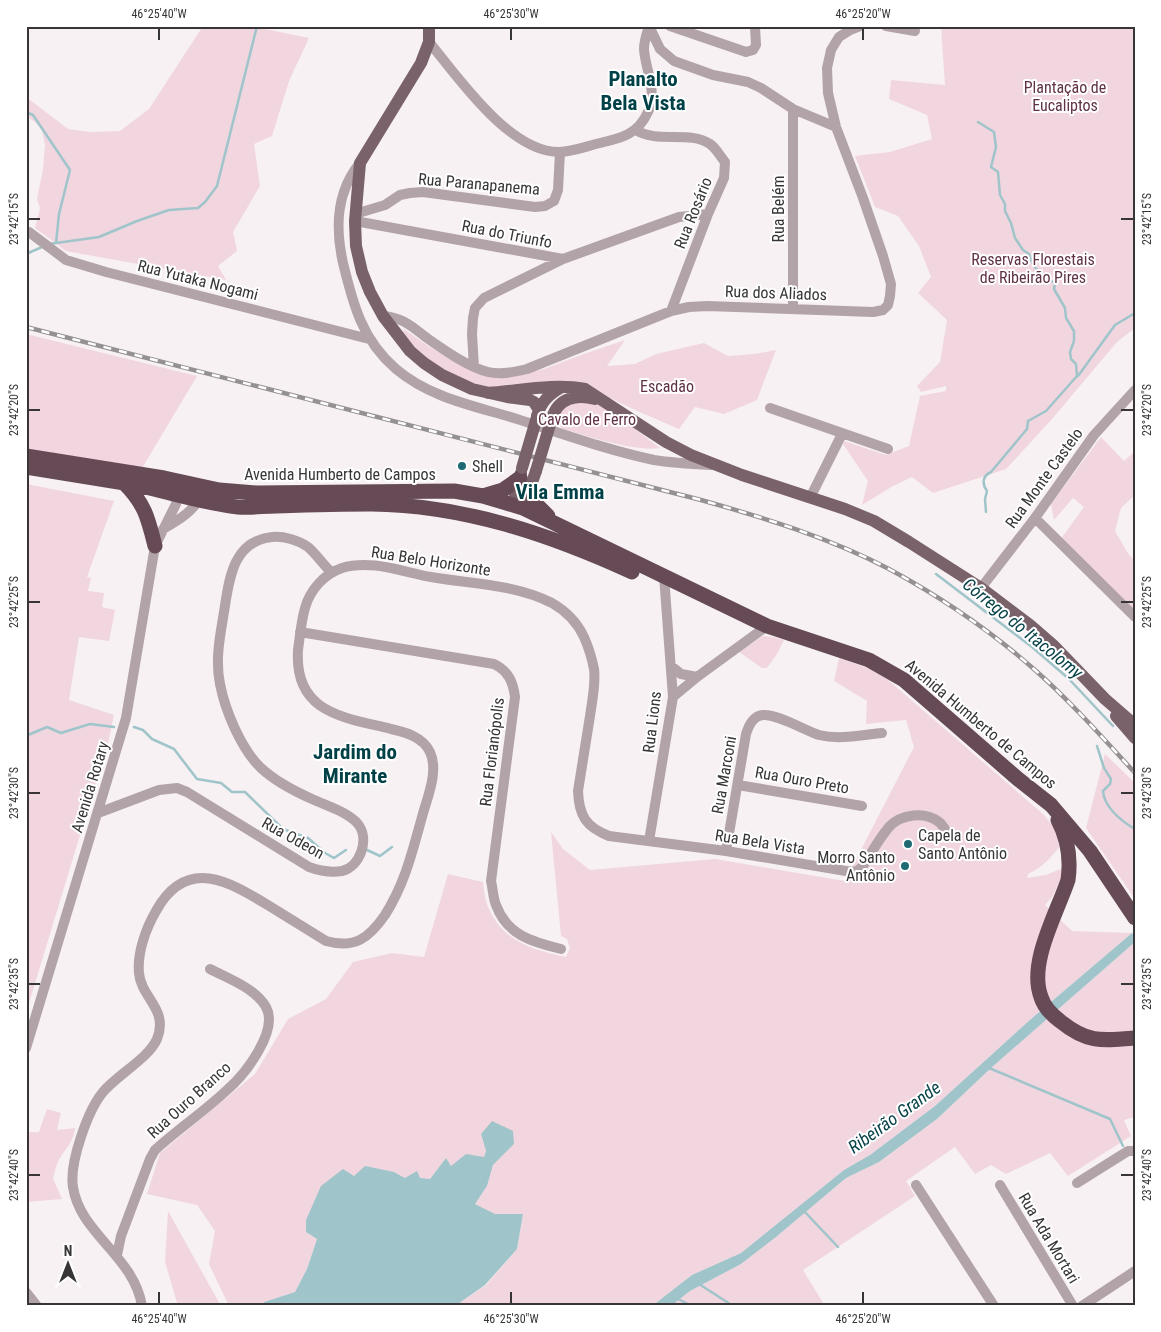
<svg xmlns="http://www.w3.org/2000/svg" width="1161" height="1332" viewBox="0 0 1161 1332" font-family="'Roboto Condensed',sans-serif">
<rect width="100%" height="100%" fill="#f7f1f3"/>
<path fill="#f1d6e0" d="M203 26H260V28L309 38 289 81 272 136 254 144 260 186 233 232 237 251 218 266 226 280 66 251 35 228 40 208 37 199 43 169 45 145 42 130 35 122 26 116V97L68 129 90 132 120 131 149 109Z
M941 26H1135V328L1117 342 1052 419 1006 469 933 493 912 477 893 486 862 505 868 481 843 444 844 441 886 455 909 446 920 396 946 391V386L921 392 917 386 940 362 947 320 918 293 931 277 919 246 898 216 875 207 855 156 890 152 932 139 927 115 889 99 891 80 945 85Z
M404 329 428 346 464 367 514 376 544 369 578 356 625 340 607 366 635 364 656 354 704 343 728 356 755 354 776 350 757 400 724 414 695 407 679 429 635 410 579 383 493 389 463 382 414 350 403 335Z
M26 334 197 376 141 470 26 451Z
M578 402H595L627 423 660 448C635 452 586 436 561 428L558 418 564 407Z
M1101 437 1124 461 1135 451V495L1121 508 1115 531 1129 555 1135 560V611L1060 540 1084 507 1073 498 1054 520 1051 504Z
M26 484 114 501 87 577 91 578 88 591 104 593 102 607 115 610 109 641 79 637 69 700 114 715 108 743 26 1013Z
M763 636 773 637 784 640 777 654 767 668H762L739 652Z
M839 658 867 668 887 679 1043 814 1065 840C1054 854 1044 867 1028 874L1027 878 1046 875 1061 869 1064 873 1052 897 1045 905 1072 931 1132 933 1031 1019 935 1106 870 1155 844 1170 741 1253 692 1275 652 1306H455L486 1285 517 1249 523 1215 494 1214 475 1204 487 1186 493 1165 514 1144 481 1134 486 1151 484 1157 451 1166 446 1158 430 1179 405 1178 394 1172 354 1176 321 1187 306 1220V1232L317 1239 307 1269 295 1292 264 1302 262 1306H229L209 1264 215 1231 197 1205 147 1194 160 1153 255 1074 288 1019 326 999 353 962 392 953 424 957 448 874 483 882C484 890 485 901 489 909 504 942 533 950 566 957L570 948 567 939 561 936 551 832 563 849 590 870 715 859 845 881 914 747 906 720 866 724 867 701 834 681Z
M1105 754 1135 783V899L1086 828Z
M1135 942V1117L1124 1120 1131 1136 1068 1176 1050 1153 1006 1174 991 1165 975 1174 955 1147 906 1181 915 1196 803 1270 825 1306H671L690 1291 741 1264 776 1237 846 1178 879 1162 937 1119 991 1068Z
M47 1109 61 1113 57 1130 75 1128C74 1141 66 1148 60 1158 56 1164 55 1172 53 1178L62 1199 26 1202V1132H39Z
M168 1211 221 1306H178L165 1262Z"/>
<path fill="#9fc4c9" d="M1132 933 1135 937V942L991 1068 937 1119 879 1162 846 1178 776 1237 741 1264 690 1291 671 1306H652L692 1275 741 1253 844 1170 870 1155 935 1106 1031 1019Z
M492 1121 513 1131 514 1144 493 1165 487 1186 475 1204 495 1214H523L517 1249 485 1285 455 1306H262L264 1302 295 1292 307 1269 317 1239 306 1232V1220L321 1186 343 1169 354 1176 365 1166 394 1172 405 1178 417 1171 420 1178 430 1179 446 1158 451 1166 466 1154 484 1157 486 1151 481 1134Z"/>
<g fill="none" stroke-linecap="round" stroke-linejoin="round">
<path stroke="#9fc4c9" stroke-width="2.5" d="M26 112 33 115 70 170 59 214 56 243
M978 122 994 132 996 147 991 167 998 172 1000 195 1005 204V211L1011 223 1015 238 1023 250 1029 254C1033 269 1042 276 1055 283L1054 289 1065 308 1066 318 1074 331V341L1070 352 1071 359 1076 364 1077 376 1046 411 1028 421 1027 429 991 472C982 476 982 484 987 491L985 499 986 512
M49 244 99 237 137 221 169 210 198 208 205 202 217 186 257 26
M26 254 42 247
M1078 376 1115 325 1135 313
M936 574 1032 647 1069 679 1113 726
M134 727 143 730 152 739 174 749 197 779 221 783 232 792H245L283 829 308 838 325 853 334 858 346 850
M26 734 28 735 47 727 61 733 90 724 114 727
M1097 746 1104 768 1111 779 1110 784 1103 791C1104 807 1121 821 1135 829
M365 850H367L380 856 392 847
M989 1068 1110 1119 1123 1146
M803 1210 838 1247
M699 1284 733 1306
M678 1299 692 1306"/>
<path stroke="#b2a3a8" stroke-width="10" d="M649 26 660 49 674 61 713 75 748 82 761 88 793 109 836 127
M670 26 746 52 753 50 756 45 755 27
M886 26 915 31
M429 42C458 77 509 152 559 152 572 152 587 146 600 143 622 138 638 134 648 112 658 92 645 69 644 49 644 41 647 33 649 26
M636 130C658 144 689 130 710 144 716 148 720 156 725 162L724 178 708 214 671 311
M360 163C336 192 335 227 343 263 353 304 362 340 396 369 430 398 475 406 517 419 563 434 607 450 654 460 673 463 692 464 711 465
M355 214 385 205 400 195 410 193 423 192 535 207 545 206 554 201 558 190 560 152
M355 221 563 259 679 217 708 214
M29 232 66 260 106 272 369 339
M793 308V109
M383 316C404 318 411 326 427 338 444 350 468 367 488 372 501 375 514 372 527 369L671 311 689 307 707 306 873 312 883 310 888 305 890 296 891 284 883 256 863 198 836 127 828 93 827 68 831 50 839 37 850 30 860 26
M474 367 472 334 473 318 475 308 484 298 563 259
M770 408 888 449
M811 496 842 434
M1035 518 1135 617
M163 529C177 521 193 512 201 496
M981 588 1035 518 1094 435 1135 390
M300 632 494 664C508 671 513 681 515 697L491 881C493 889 493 898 496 905 507 935 532 942 561 949
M671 666 681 674 697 677
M673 697 697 677 767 626
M738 785 862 806
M98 813 159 790 177 788 187 792 309 867C320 871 330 873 342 871 360 867 370 839 358 824 348 812 327 806 312 799 294 791 275 781 261 768 241 749 225 710 220 684 215 660 220 636 224 612 229 581 232 541 272 537 284 536 298 540 308 547 316 554 323 564 331 572
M649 841 673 697 664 576
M726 851 746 734C749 725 753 716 763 715 778 714 804 730 819 735 839 740 862 735 882 733
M26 1048 126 718 155 546 176 504 178 489
M1077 1183 1128 1151H1135
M916 1185 994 1306
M1000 1185 1073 1306
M117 1255 121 1236 150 1159 155 1150C178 1129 205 1111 228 1089 245 1074 279 1031 266 1007 255 988 229 979 210 969
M26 1292 37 1306
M142 1306C134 1256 80 1234 73 1187 69 1163 88 1110 103 1092 117 1075 149 1058 157 1039 169 1009 141 998 139 973 137 953 146 928 156 911 187 855 230 882 271 907 289 918 308 930 326 941 355 949 369 938 385 915 405 883 412 853 422 817 427 798 439 772 430 752 423 737 405 732 391 729 343 717 294 713 298 650 300 636 301 622 305 608 310 590 324 574 342 568 370 559 403 572 431 577 471 584 515 584 552 603 566 611 577 622 584 637 588 646 592 659 594 669 596 684 592 701 590 716 586 741 582 766 578 791 579 816 586 827 609 836L726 851 852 872 857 871 863 866C871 853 879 839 889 827 901 814 925 811 939 822 944 826 947 833 951 838
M1082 1306 1135 1271"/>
<path stroke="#7a626b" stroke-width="12" d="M429 26V42L421 63 360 163 355 221 356 246 362 272 370 292 383 316 410 351 424 363 442 375 472 389 507 397 530 400 534 402 539 410
M488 393C519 391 553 383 585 389L666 442 691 455 742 475 845 509 874 521 909 542 981 588 1030 625 1053 645 1105 699 1135 725
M537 416C541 402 549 394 562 387
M552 418C558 398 576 394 595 399
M513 505 521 473
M523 508 536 471
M1116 716 1135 738"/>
<path stroke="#664a55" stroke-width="15" d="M26 456 164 478 219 490 257 493 454 491 483 496 523 508 767 626 869 660 904 680 1018 779 1051 805 1090 851 1135 918
M26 467C61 473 96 478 131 484 167 491 202 503 238 507 251 508 264 506 276 506 307 505 339 504 371 504 463 505 549 534 632 572
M124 483C145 504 148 518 155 546
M530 489 536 504 548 516
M483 496 503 490 520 478
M1058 820C1068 839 1071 859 1068 880 1057 913 1028 963 1041 997 1044 1007 1052 1015 1060 1021 1087 1043 1101 1041 1135 1038"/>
<defs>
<path id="rail" d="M26 327 701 500C765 518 830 538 889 569 939 596 992 632 1035 670 1070 701 1103 738 1135 773"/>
</defs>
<use href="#rail" stroke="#959192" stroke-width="4.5"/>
<use href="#rail" stroke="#fff" stroke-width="2.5" stroke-dasharray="8" stroke-linecap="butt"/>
<path stroke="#7a626b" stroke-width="12" d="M522 468 537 417
M536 471 552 418"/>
</g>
<path fill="none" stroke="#373536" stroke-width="2" d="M159 28V40M511 28V40M863 28V40M28 219H40M1121 219H1134M28 410H40M1121 410H1134M28 602H40M1121 602H1134M28 793H40M1121 793H1134M28 984H40M1121 984H1134M28 1175H40M1121 1175H1134M159 1292V1304M511 1292V1304M863 1292V1304"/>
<g fill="#1e6972" stroke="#fff" stroke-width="2">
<circle cx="462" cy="466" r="5"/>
<circle cx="908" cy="844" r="5"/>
<circle cx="905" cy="866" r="5"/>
</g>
<g text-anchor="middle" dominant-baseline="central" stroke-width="4" stroke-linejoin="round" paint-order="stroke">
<g font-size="16" fill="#5f3145" stroke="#fff">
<text x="1065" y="87">Plantação de<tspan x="1065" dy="18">Eucaliptos</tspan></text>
<text x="1033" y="259">Reservas Florestais<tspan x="1033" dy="18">de Ribeirão Pires</tspan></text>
<text x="667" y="386">Escadão</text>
<text x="587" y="419">Cavalo de Ferro</text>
</g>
<g font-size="16" fill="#373536" stroke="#fff">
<text transform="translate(479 184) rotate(5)">Rua Paranapanema</text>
<text transform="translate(778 209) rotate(-90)">Rua Belém</text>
<text transform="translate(693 213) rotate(-68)">Rua Rosário</text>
<text transform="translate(507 234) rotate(11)">Rua do Triunfo</text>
<text transform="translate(198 280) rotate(14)">Rua Yutaka Nogami</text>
<text transform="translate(776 293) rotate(2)">Rua dos Aliados</text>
<text x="340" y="474">Avenida Humberto de Campos</text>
<text transform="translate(1044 478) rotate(-54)">Rua Monte Castelo</text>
<text transform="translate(431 561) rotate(9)">Rua Belo Horizonte</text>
<text transform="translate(652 722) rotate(-83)">Rua Lions</text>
<text transform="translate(981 724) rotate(40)">Avenida Humberto de Campos</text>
<text transform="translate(492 752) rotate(-83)">Rua Florianópolis</text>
<text transform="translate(724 775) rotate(-80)">Rua Marconi</text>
<text transform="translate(802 780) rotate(10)">Rua Ouro Preto</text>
<text transform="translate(90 787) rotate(-73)">Avenida Rotary</text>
<text transform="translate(293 838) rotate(29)">Rua Odeon</text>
<text transform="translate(760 842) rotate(9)">Rua Bela Vista</text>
<text transform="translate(189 1100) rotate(-42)">Rua Ouro Branco</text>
<text transform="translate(1049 1238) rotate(59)">Rua Ada Mortari</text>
</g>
<g font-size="16" fill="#373536" stroke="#fff" text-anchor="start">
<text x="472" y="466">Shell</text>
<text x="918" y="835">Capela de<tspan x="918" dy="18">Santo Antônio</tspan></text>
<text x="895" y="857" text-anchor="end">Morro Santo<tspan x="895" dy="18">Antônio</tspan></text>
</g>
<g font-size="18" font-style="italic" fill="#08434a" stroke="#fff">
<text transform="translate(1023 628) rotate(39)">Córrego do Itacolomy</text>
<text transform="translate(894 1117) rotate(-36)">Ribeirão Grande</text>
</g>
<g font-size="21" font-weight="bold" fill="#004148" stroke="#fff">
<text x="643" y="79">Planalto<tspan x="643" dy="24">Bela Vista</tspan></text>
<text x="560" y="492">Vila Emma</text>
<text x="355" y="752">Jardim do<tspan x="355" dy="24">Mirante</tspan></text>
</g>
</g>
<rect width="1161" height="1332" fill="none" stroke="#ffffff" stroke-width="55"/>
<g transform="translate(68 1264)" stroke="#ffffff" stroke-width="4" paint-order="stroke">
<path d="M0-4L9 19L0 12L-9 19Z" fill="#373536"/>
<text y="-8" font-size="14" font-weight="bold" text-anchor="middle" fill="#373536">N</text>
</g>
<rect x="28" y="28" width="1106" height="1276" fill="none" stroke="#373536" stroke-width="2"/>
<g font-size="12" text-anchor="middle" fill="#373536">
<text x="159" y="18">46°25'40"W</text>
<text x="511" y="18">46°25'30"W</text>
<text x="863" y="18">46°25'20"W</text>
<text transform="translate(14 219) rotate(-90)" y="4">23°42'15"S</text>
<text transform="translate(1147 219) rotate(-90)" y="4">23°42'15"S</text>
<text transform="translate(14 410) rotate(-90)" y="4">23°42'20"S</text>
<text transform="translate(1147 410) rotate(-90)" y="4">23°42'20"S</text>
<text transform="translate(14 602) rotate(-90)" y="4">23°42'25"S</text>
<text transform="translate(1147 602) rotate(-90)" y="4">23°42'25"S</text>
<text transform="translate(14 793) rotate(-90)" y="4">23°42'30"S</text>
<text transform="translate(1147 793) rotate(-90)" y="4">23°42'30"S</text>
<text transform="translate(14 984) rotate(-90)" y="4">23°42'35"S</text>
<text transform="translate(1147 984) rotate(-90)" y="4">23°42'35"S</text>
<text transform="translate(14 1175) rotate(-90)" y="4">23°42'40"S</text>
<text transform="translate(1147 1175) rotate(-90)" y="4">23°42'40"S</text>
<text x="159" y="1323">46°25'40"W</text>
<text x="511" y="1323">46°25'30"W</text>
<text x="863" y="1323">46°25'20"W</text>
</g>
</svg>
